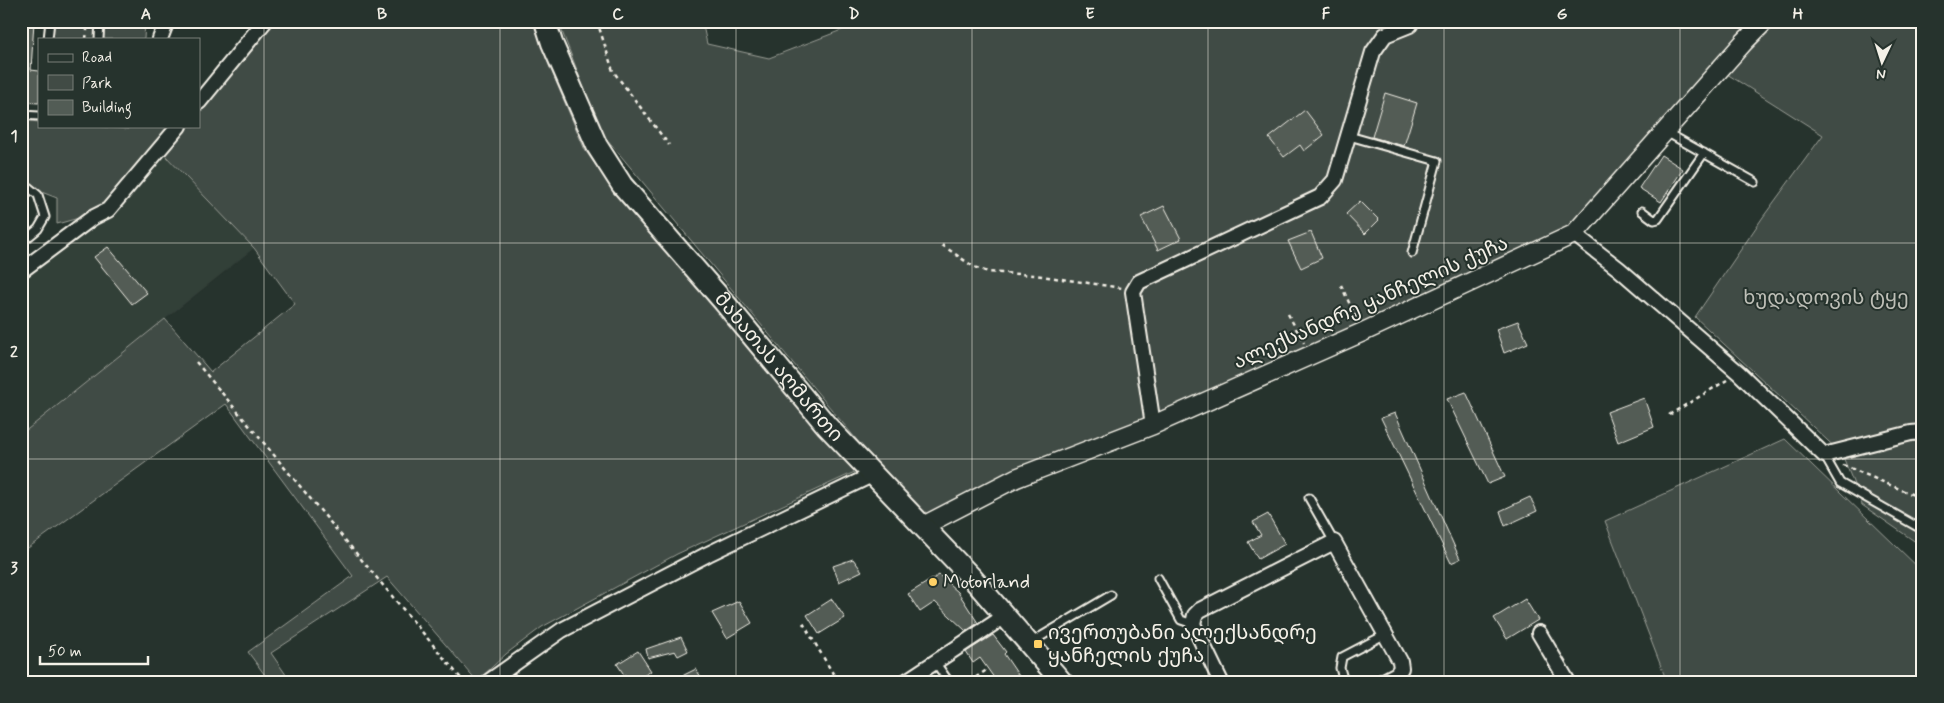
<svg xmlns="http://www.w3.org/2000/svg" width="1944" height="703" viewBox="0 0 1944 703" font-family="Mynerve,'Noto Sans Georgian',sans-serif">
<rect width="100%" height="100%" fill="#26332d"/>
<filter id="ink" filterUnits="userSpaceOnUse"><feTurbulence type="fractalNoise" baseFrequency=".02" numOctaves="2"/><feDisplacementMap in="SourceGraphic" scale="10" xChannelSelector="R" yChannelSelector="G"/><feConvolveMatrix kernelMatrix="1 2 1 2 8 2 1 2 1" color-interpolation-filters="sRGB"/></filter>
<g filter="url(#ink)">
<path fill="#333f39" d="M163 153 254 248 28 429 21 432V277L98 220 113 215Z"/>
<path fill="#414b45" stroke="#9a9e96" d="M53 21H145L144 39H51Z
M274 21H534L546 58 585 150 608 183 861 469 677 554 542 627 506 654 477 681 387 577 271 653 291 682H270L248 652 353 576 226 404 21 553V432L28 429 165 319 211 372 295 304 254 248 163 153 186 126H199V111Z
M558 21H702L707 44 769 58 865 21H1758L1564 243 930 528 601 132Z
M1779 21H1923V547L1862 505 1842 454 1695 317 1763 217 1823 135 1727 74Z
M21 120 39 122V126H95L129 129V126H171L97 213 57 224V198L21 184Z
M1785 439 1923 572V682H1667L1605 521Z"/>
<path fill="#525c55" stroke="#f4f1e8" d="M21 21H34L31 70 39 71V103L21 102Z
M1385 93 1417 103 1404 146 1372 137Z
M1305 110 1324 135 1304 151 1300 145 1284 157 1269 138Z
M1661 155 1683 169 1661 202 1639 188Z
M1360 201 1379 220 1365 234 1346 214Z
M1164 206 1181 239 1158 250 1141 217Z
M1311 232 1322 258 1301 268 1288 241Z
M108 247 147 293 132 304 94 257Z
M1518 321 1528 343 1504 353 1496 329Z
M1466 392 1505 477 1488 484 1447 399Z
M1644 398 1654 427 1618 442 1607 412Z
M1395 413 1460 559 1451 563 1381 418Z
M1530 497 1537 511 1505 526 1500 511Z
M1268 514 1285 544 1258 559 1248 542 1261 535 1253 522Z
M853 559 862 571 839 582 833 566Z
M939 575 958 592 978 623 966 631 935 602 920 612 908 594Z
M832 599 845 618 819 634 807 615Z
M1525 599 1538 620 1507 639 1494 618Z
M739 601 752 623 727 638 712 613Z
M993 635 1006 652 1004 654 1023 682H997L980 658 973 663 966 652Z
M681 637 688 651 678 656 675 651 648 658 646 649Z
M638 651 651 671 634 682H629L617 664Z
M696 669 704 682H670Z"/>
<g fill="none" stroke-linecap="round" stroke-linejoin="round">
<defs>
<path id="service" d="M48 39 50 21
M99 39 100 21
M21 115 39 116
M1666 132 1755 182
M1349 136 1437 161 1412 253
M21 181 38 195 45 217 38 229 21 243
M1642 211 1654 220 1658 219 1704 153
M1824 455 1840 483 1923 530
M1309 498 1334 542
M1158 578 1181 620 1193 624
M1030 643 1111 595
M935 662 949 682
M1344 682 1340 668 1342 657 1386 634"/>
<path id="minor" d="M160 39 167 21
M199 102 265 21
M1574 234 1619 269 1739 373 1824 455 1911 433 1923 432
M21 271 92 218 108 210 179 126
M1153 425 1133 292 1139 282 1320 197 1335 180 1373 52 1385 35 1410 25
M1539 633 1568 682
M488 682 562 630 708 554 874 474
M905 682 1005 616
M1221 682 1193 624 1195 615 1200 610 1334 542 1400 661 1401 668 1397 674 1382 682"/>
<path id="tertiary" d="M923 526 1016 478 1153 425 1363 332 1574 234 1744 42 1765 21"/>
<g id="secondary">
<path id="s1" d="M545 21 552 43 597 146 622 185 724 302 827 426 973 579 1062 682"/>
</g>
</defs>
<use href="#service" stroke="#f4f1e8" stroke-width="11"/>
<use href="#minor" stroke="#f4f1e8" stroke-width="18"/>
<use href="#tertiary" stroke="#f4f1e8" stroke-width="21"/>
<use href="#secondary" stroke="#f4f1e8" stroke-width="24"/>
<path stroke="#f4f1e8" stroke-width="2.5" stroke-dasharray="4 4" stroke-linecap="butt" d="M597 21 613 71 669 145
M86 39 88 21
M942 245 974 267 988 272 1035 275 1122 288
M1341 285 1356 318
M1288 314 1304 343
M196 362 464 682
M1669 415 1727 380
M1843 465 1923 499
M803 623 838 682
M969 682 988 669"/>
<use href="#service" stroke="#26332d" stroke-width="7"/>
<use href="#minor" stroke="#26332d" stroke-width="14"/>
<use href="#tertiary" stroke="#26332d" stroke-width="18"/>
<use href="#secondary" stroke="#26332d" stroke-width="20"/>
</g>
</g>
<path fill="none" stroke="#f4f1e8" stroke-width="1" stroke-opacity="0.55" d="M264 21V682M500 21V682M736 21V682M972 21V682M1208 21V682M1444 21V682M1680 21V682M21 243H1923M21 459H1923"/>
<g fill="#ffd166" stroke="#26332d" stroke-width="2">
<circle cx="933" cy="582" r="5"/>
<rect x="1033" y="639" width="10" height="10" rx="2.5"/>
</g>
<g text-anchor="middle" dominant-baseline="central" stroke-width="4" stroke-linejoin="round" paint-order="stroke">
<g font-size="20" fill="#bebfb7" stroke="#26332d">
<text x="1826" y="298">ხუდადოვის ტყე</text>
</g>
<g font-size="20" fill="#f4f1e8" stroke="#26332d">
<text transform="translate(1371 303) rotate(-24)">ალექსანდრე ყანჩელის ქუჩა</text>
<text stroke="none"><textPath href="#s1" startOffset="422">მახათას აღმართი</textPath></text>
</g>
<g font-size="20" fill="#f4f1e8" stroke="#26332d" text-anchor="start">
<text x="943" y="582">Motorland</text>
<text x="1048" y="633">ივერთუბანი ალექსანდრე<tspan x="1048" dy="23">ყანჩელის ქუჩა</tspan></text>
</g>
</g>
<rect width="1944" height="703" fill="none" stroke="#26332d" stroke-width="55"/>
<rect x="38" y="38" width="162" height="90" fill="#26332d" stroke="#787f78"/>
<rect x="48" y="54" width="25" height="8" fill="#26332d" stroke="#787f78"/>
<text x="82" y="62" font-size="15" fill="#f4f1e8">Road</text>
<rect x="48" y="75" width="25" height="15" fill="#414b45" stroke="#787f78"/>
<text x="82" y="88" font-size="15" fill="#f4f1e8">Park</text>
<rect x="48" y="100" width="25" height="15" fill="#525c55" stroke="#787f78"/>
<text x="82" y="112" font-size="15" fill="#f4f1e8">Building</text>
<g transform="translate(1882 62) rotate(184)" stroke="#26332d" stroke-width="4" paint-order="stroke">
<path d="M0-4L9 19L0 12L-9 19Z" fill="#f4f1e8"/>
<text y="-8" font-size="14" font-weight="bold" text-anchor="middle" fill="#f4f1e8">N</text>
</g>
<path d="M40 656v8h108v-8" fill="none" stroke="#f4f1e8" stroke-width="2.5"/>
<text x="48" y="656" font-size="15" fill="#f4f1e8" stroke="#26332d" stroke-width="4" paint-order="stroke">50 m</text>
<rect x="28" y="28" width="1888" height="648" fill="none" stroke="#f4f1e8" stroke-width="2"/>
<g font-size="16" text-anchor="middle" font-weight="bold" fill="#f4f1e8">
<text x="146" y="19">A</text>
<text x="382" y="19">B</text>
<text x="618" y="19">C</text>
<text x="854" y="19">D</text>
<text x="1090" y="19">E</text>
<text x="1326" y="19">F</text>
<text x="1562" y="19">G</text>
<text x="1798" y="19">H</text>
<text x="14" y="141">1</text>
<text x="14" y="357">2</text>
<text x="14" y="573">3</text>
</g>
</svg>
